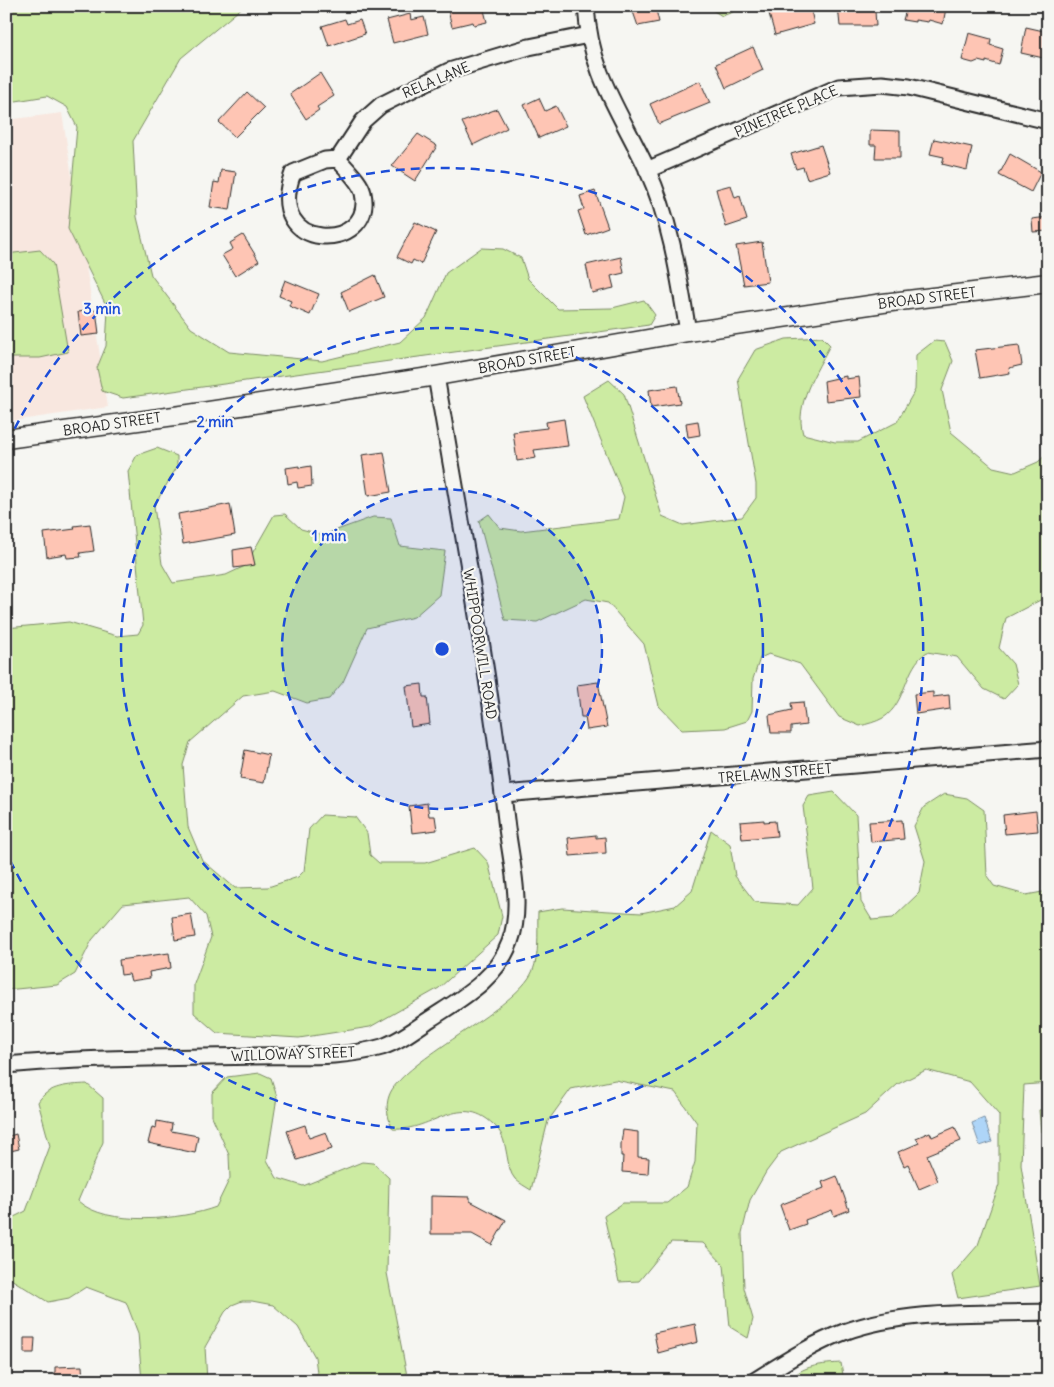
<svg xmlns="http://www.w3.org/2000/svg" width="1054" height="1387" viewBox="0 0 1054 1387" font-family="Delius,sans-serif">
<rect width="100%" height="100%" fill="#f6f6f2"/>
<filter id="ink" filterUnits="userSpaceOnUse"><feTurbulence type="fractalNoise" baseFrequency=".02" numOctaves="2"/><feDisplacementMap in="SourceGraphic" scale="10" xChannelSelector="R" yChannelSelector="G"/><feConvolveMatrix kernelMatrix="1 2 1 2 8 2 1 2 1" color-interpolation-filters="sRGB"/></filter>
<g filter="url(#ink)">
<path fill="#f8e7df" d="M62 113 108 407 6 422V120Z"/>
<path fill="#cceba2" stroke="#7c8b66" d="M6 6H244L181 58 133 141 137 217 151 275 191 328 229 352 322 361 400 342 426 318 446 273 481 248 503 249 521 258 528 279 558 309 612 308 644 300 655 315 649 325 123 398 102 391 97 368 106 346 108 309 68 229 77 127 67 107 47 96 16 101 6 108Z
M706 6H736L733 12 722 16Z
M40 250 53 264 68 352 40 358H6V254Z
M822 337 830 345C817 371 794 404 803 434L835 442H858L897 422 915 390 916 355 934 341 945 342 953 361 942 390 951 432 993 467 1015 472 1038 462 1048 453V596L1006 618 999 648 1013 664 1018 684 1004 699 984 689 957 657 927 652C904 667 907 703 883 718 876 722 867 724 860 726L839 717 800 664 769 654 760 658 753 679 752 711 747 721 725 728 682 730 659 706 644 644 608 603 586 599 537 622 505 620 479 521 489 514 500 528 521 531 619 519 624 497 583 396 609 380 624 394 662 516 683 525 742 517 756 498V484L738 379 755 350 786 339Z
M157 448 177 456V467L154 506 162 564 173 583 226 575 245 566 274 515 285 514 301 529 323 535 373 517 391 518 400 546 445 551 439 595 414 617 367 628 343 682 329 699 307 703 275 691 243 696 190 742 183 765 188 827 202 860 235 888 268 887 298 877 304 871 309 829 322 815 355 817 367 833 370 855 379 863H425L475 848 488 862 502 916 498 935 439 988 370 1027 299 1038 217 1033 194 1013V984L211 937 206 916 189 897 123 904 92 940 75 974 57 985 6 990V628L69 622 117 636 138 634 143 625 128 471 137 455Z
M834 792 856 815 861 902 872 920 893 918 919 893 925 861 914 826 924 807 944 794 967 798 984 810 987 876 994 886 1026 895 1048 891V1083L1024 1085 1021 1165 1040 1286 958 1298 952 1275 978 1245 999 1185V1115L970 1082 926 1070 898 1084 865 1114 781 1152 766 1172 750 1200 742 1233 744 1288 753 1319 748 1338 730 1327 724 1265 703 1243 671 1242 639 1281 619 1282 604 1216 623 1203H667L687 1187 695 1162 697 1123 675 1092 615 1080 571 1089 548 1121 531 1190C526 1187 519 1183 515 1179 505 1168 509 1141 497 1128 461 1089 433 1132 393 1129 388 1119 385 1107 389 1096 399 1064 502 1016 528 979 541 962 537 932 538 912L562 908 641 913 675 906 692 891 711 830 730 844 735 876 755 902 798 905 813 888 803 806 809 796Z
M260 1073 271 1078 277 1097 267 1160 277 1178 303 1186 362 1162 373 1163 389 1178 387 1273 408 1381H318L315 1357 298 1327 273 1305 252 1301H242L232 1305 225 1312 205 1347 207 1381H142L138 1333 126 1302 86 1287 69 1298 48 1302 6 1276V1221L26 1211 50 1146 38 1102C49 1085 68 1085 87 1084L103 1098V1142L78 1201C106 1227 182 1220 216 1207L230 1178 229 1155 212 1116V1093L227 1077Z
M1048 1109V1131L1041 1132 1039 1110Z
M841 1363 844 1381H790C800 1365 824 1364 841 1363Z"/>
<path fill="#aed5f8" stroke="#7a91a6" d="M984 1118 992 1142 980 1146 972 1123Z"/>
<path fill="#fec5b4" stroke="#2b2b2b" d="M447 6H483L487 22 474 25 473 22 452 27Z
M631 6H655L659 22 638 26Z
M781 6H810L814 24 775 35 768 10Z
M838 6H872V11H875L876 26H840Z
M907 6 946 8 943 24 929 20 928 22 915 20V22L903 20Z
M410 14 411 20 424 17 428 34 393 43 387 20Z
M345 19 347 24 360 20 365 34 329 46 322 26Z
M1026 27 1048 32V59L1021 53Z
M969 33 991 39 990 45 1003 49 999 65 986 61V63L978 61 973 63 962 60Z
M753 47 763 70 726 88 716 64Z
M320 73 334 96 317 107 319 110 306 119 290 94Z
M700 81 710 103 659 124 650 104Z
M247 92 264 108 235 137 219 122Z
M539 98 545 111 556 106 566 126 539 138 524 105Z
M497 109 507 128 473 145 462 122Z
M870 130 900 131V158H875L876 145H870Z
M418 134 437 146 415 181 392 166Z
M934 139 972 147 967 170 942 164 944 157 930 154Z
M821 145 830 172 807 179 803 167 796 169 791 154Z
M1010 154 1041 172 1031 192 999 175Z
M221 170 236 172 230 210 210 207 214 182 219 183Z
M731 185 735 198 740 196 747 220 726 227 716 189Z
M595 191 608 227 586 235 578 211 584 209 580 196Z
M1048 217V231L1033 232 1032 219Z
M415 222 436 232 421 264 413 260 411 264 397 257Z
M243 235 259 261 235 276 222 255 233 249 230 243Z
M762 242 768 282 744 285 736 246Z
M621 257 624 273 611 276 614 288 592 293 586 265Z
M375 275 384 297 349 312 341 292Z
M285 280 319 294 310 315 289 306 291 301 279 296Z
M96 310 99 334 81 336 78 312Z
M1019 345 1022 365 1009 368 1010 373 980 378 975 350Z
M846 376V379L859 377 861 397 826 401 824 381Z
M677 386 680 403 651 407 649 390Z
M564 419 568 446 534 450 536 458 517 461 513 432 547 428 546 422Z
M698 421 700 435 688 437 686 423Z
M384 452 391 492 368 496 362 455Z
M299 466V468L311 466 312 486 298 488 297 482 288 484 286 468Z
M230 504 235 535 183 544 178 514Z
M90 524 94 551 80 553 81 557 67 558 66 554 47 557 44 533 75 529 74 526Z
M251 547 255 565 234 568 233 550Z
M598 682 607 727 587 730 585 717H581L577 685Z
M422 684 423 697H427L430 724 411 727 406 686Z
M933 692V697L949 695 950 709 916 714 914 694Z
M803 702 806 725 791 727V733H771L769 715 792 710 791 703Z
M245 750 269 755 264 783 240 779Z
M427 803 429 816H435L437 830 412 833 409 806Z
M1036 811 1038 831 1005 834 1003 815Z
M764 820V822L775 821 777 836 742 839 740 822Z
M902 820 904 839 871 842 869 822Z
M596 835V838L605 837 606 853 570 856 568 838Z
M191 914 195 937 175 940 172 917Z
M169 953 171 968 149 972 150 978 131 981 129 974 121 975 119 960Z
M157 1121 172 1124 171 1131 198 1136 195 1153 148 1143 152 1127 156 1128Z
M305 1125 309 1138 326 1132 332 1149 297 1160 287 1131Z
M955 1127 961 1141 927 1155 938 1181 919 1189 908 1164 904 1166 898 1152 919 1143 916 1138 930 1132 932 1137Z
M623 1130 638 1132V1157L649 1158 648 1174 622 1172 623 1156H621V1144Z
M16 1134 19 1149 6 1152V1137Z
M837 1176 849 1210 834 1216 832 1210 805 1220 806 1224 789 1230 780 1205 824 1188 822 1182Z
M431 1196 470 1197V1201L506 1220 492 1245 472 1234H431Z
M695 1324 698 1342 658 1353 654 1333Z
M24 1338H35L34 1353H24Z
M82 1366 83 1381H55V1367Z"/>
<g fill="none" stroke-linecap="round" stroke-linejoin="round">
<defs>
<path id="minor" d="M586 6C590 74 620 111 647 169 671 221 679 277 688 332
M338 159 363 121 381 105 449 71 529 47 589 35
M338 159C346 169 360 181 363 193 376 253 262 254 293 173L325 160Z
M647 170 839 87 882 84 909 87 1048 121
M503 794 1048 749
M6 1065C88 1057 171 1058 253 1056 296 1055 341 1059 382 1047 400 1041 415 1029 430 1019 462 998 496 980 510 942 524 905 510 859 506 820 489 671 461 523 436 376
M754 1381C783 1363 812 1344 844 1332 907 1309 982 1314 1048 1312"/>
<path id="tertiary" d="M6 439 189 414 436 376 688 332 883 303 1048 283"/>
</defs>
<use href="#minor" stroke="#2b2b2b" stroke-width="19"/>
<use href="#tertiary" stroke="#2b2b2b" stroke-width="21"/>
<use href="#minor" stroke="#f6f6f2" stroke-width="15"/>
<use href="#tertiary" stroke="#f6f6f2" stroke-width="18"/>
</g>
</g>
<circle cx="442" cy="649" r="160" fill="#1d4ed8" fill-opacity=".12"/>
<g fill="none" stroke="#1d4ed8" stroke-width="2.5" stroke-dasharray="9 6">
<circle cx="442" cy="649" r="160"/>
<circle cx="442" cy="649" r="321"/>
<path d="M8 442A481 481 0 1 1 8 856"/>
</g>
<g text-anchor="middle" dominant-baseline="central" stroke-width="4.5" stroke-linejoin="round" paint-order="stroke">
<g font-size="14" fill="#2b2b2b" stroke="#f6f6f2">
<text transform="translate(436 80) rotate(-23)">RELA LANE</text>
<text transform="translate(786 111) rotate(-23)">PINETREE PLACE</text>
<text transform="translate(927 298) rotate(-7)">BROAD STREET</text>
<text transform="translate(527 360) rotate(-10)">BROAD STREET</text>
<text transform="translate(112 424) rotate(-8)">BROAD STREET</text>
<text transform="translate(480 644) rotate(81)">WHIPPOORWILL ROAD</text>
<text transform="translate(775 773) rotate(-5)">TRELAWN STREET</text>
<text transform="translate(293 1054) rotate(-2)">WILLOWAY STREET</text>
</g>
</g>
<circle cx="442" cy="649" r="8" fill="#1d4ed8" stroke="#f6f6f2" stroke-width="2.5"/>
<g font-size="15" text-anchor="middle" font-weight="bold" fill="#1d4ed8" stroke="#f6f6f2" stroke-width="4.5" stroke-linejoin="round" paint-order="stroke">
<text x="102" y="314">3 min</text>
<text x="215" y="427">2 min</text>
<text x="329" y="541">1 min</text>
</g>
<rect width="1054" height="1387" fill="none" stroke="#f6f6f2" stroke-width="25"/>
<rect x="12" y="12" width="1029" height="1362" fill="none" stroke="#2b2b2b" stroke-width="2" filter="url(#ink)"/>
</svg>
